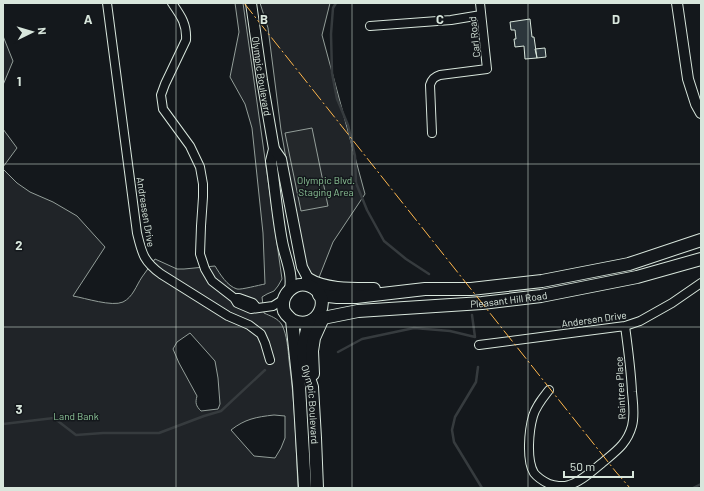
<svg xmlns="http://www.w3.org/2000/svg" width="704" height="491" viewBox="0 0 704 491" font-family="Barlow,sans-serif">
<rect width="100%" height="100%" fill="#14181c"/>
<path fill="#202428" stroke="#939e99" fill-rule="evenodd" d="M235 3H243L282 279 278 286 274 291 267 294 262 297 264 313C270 316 278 318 282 325 287 335 288 349 289 360 295 403 296 445 298 488H3V169L17 183 30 192 53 202 77 216 105 247 73 296C85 298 112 307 123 302 133 297 136 286 142 277 146 271 151 265 155 259L177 269H184L215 266C220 274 227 286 237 289 241 290 259 285 265 284L263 233 252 128 245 104 230 77 239 32ZM190 333 215 361 218 378 220 404 218 409 201 411C196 406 195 403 197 396L179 363 173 349 177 342ZM274 415 285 416V438L281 448 275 458 254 456 231 430C245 419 256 417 274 415Z
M260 3H330L322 35 365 194 333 242 318 280 313 277 307 266 301 244 281 130 268 28Z
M3 36 13 61 3 85Z
M3 129 17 148 3 167Z"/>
<path fill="#24282b" stroke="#939e99" d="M312 128 328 206 301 211 285 133Z"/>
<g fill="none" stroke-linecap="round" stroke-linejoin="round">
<path stroke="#363b3e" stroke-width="2.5" d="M336 3 333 8 331 34 332 73 337 99 348 125 355 156 356 183 367 210 384 241 406 259 429 274
M338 352 362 339 414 328 450 331 475 337 472 315
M478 367 476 382 455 417 452 430 454 442 482 488
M3 424 54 418 76 435 103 433H159L204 416 221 411 265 370
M693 488 701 484"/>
</g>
<path fill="#2c363c" stroke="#d8e6dc" d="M530 19 532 37H534L537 58 525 59 524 46 515 47 514 39H516L515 30H511L510 22Z
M545 48 546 57 537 58 535 49Z"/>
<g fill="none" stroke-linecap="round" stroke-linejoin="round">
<defs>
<path id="minor" d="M107 3 137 233C142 253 143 261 161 274L228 316 249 325 261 334 265 343 270 360
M172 3C181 16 187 24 186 40L165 84 161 95 163 109 190 146 200 167 203 184V197L201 226 200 254 205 269 212 281 234 298 237 303 251 309 273 306 284 299
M370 26 451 20 481 15
M432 133 430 85C432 79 434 77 440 75L487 69 480 3
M237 298H239L253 303 257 308
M479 345 625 326 640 321 672 303 701 283
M549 390C542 399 536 406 533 416 529 430 526 460 534 473 538 478 543 481 549 484 554 486 563 487 569 485 581 482 593 470 602 463 616 451 627 444 632 426 635 415 633 403 632 392 631 370 628 348 625 326"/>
<g id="tertiary">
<path id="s1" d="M251 3 262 80 274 149 271 161C275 187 277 214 282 241 285 258 293 272 290 289"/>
<path d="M677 3 688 79 696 104 701 113"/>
<path d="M274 149 281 159 300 257 302 267 311 284"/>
</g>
<g id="secondary">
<path d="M308 279C325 290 354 289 374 289"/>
<path d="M319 295 337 297H356L425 289H471L542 281 629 264 701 240"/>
<path d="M292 320C318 333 334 296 310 286 295 280 279 295 284 311 286 315 289 317 292 320L299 386 305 488"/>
<path id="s2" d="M313 320 358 311 482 303 541 296 637 277 701 259"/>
<path id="s3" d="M309 322 303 346V354L305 366 312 387 315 438 317 488"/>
<path d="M313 374 312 351 314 338 323 318"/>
</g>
</defs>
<use href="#minor" stroke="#d8e6dc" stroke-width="10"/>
<use href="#tertiary" stroke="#d8e6dc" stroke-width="12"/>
<use href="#secondary" stroke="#d8e6dc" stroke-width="14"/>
<use href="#minor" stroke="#14181c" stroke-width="8"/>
<use href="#tertiary" stroke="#14181c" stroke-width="10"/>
<use href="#secondary" stroke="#14181c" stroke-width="12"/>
<path stroke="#ffb74d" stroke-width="1" stroke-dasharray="14 3 2 3" stroke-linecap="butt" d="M244 3 616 472 630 488"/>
</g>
<path fill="none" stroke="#d8e6dc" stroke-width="1" stroke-opacity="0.55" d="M176 3V488M352 3V488M528 3V488M3 164H701M3 327H701"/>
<g text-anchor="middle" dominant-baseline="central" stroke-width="3" stroke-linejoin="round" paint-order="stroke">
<g font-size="10" fill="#d8e6dc" stroke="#14181c">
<text transform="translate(474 37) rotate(-96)">Carl Road</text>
<text stroke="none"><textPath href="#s1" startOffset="74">Olympic Boulevard</textPath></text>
<text transform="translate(146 212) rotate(81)">Andreasen Drive</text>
<text stroke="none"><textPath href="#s2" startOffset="197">Pleasant Hill Road</textPath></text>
<text transform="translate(594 319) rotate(-8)">Andersen Drive</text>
<text transform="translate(620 388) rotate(-93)">Raintree Place</text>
<text stroke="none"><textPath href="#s3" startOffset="84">Olympic Boulevard</textPath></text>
</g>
<g font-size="10" fill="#8ac095" stroke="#14181c">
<text x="326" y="180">Olympic Blvd.<tspan x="326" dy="12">Staging Area</tspan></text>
<text x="76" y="416">Land Bank</text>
</g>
</g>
<g font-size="13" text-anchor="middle" font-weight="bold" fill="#d8e6dc" stroke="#14181c" stroke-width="3" stroke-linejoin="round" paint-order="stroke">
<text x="88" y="24">A</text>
<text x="264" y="24">B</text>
<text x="440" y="24">C</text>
<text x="616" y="24">D</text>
<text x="19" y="86">1</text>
<text x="19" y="250">2</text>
<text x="19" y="414">3</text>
</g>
<rect width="704" height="491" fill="none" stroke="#d8e6dc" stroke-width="8"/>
<g transform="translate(32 32) rotate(85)" stroke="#14181c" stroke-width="3" paint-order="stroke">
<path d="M0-3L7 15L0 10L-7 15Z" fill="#d8e6dc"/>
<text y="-6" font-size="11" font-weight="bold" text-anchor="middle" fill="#d8e6dc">N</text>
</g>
<path d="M564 471v6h69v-6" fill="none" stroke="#d8e6dc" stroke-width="2"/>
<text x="570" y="471" font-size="12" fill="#d8e6dc" stroke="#14181c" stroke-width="3" paint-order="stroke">50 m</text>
</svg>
